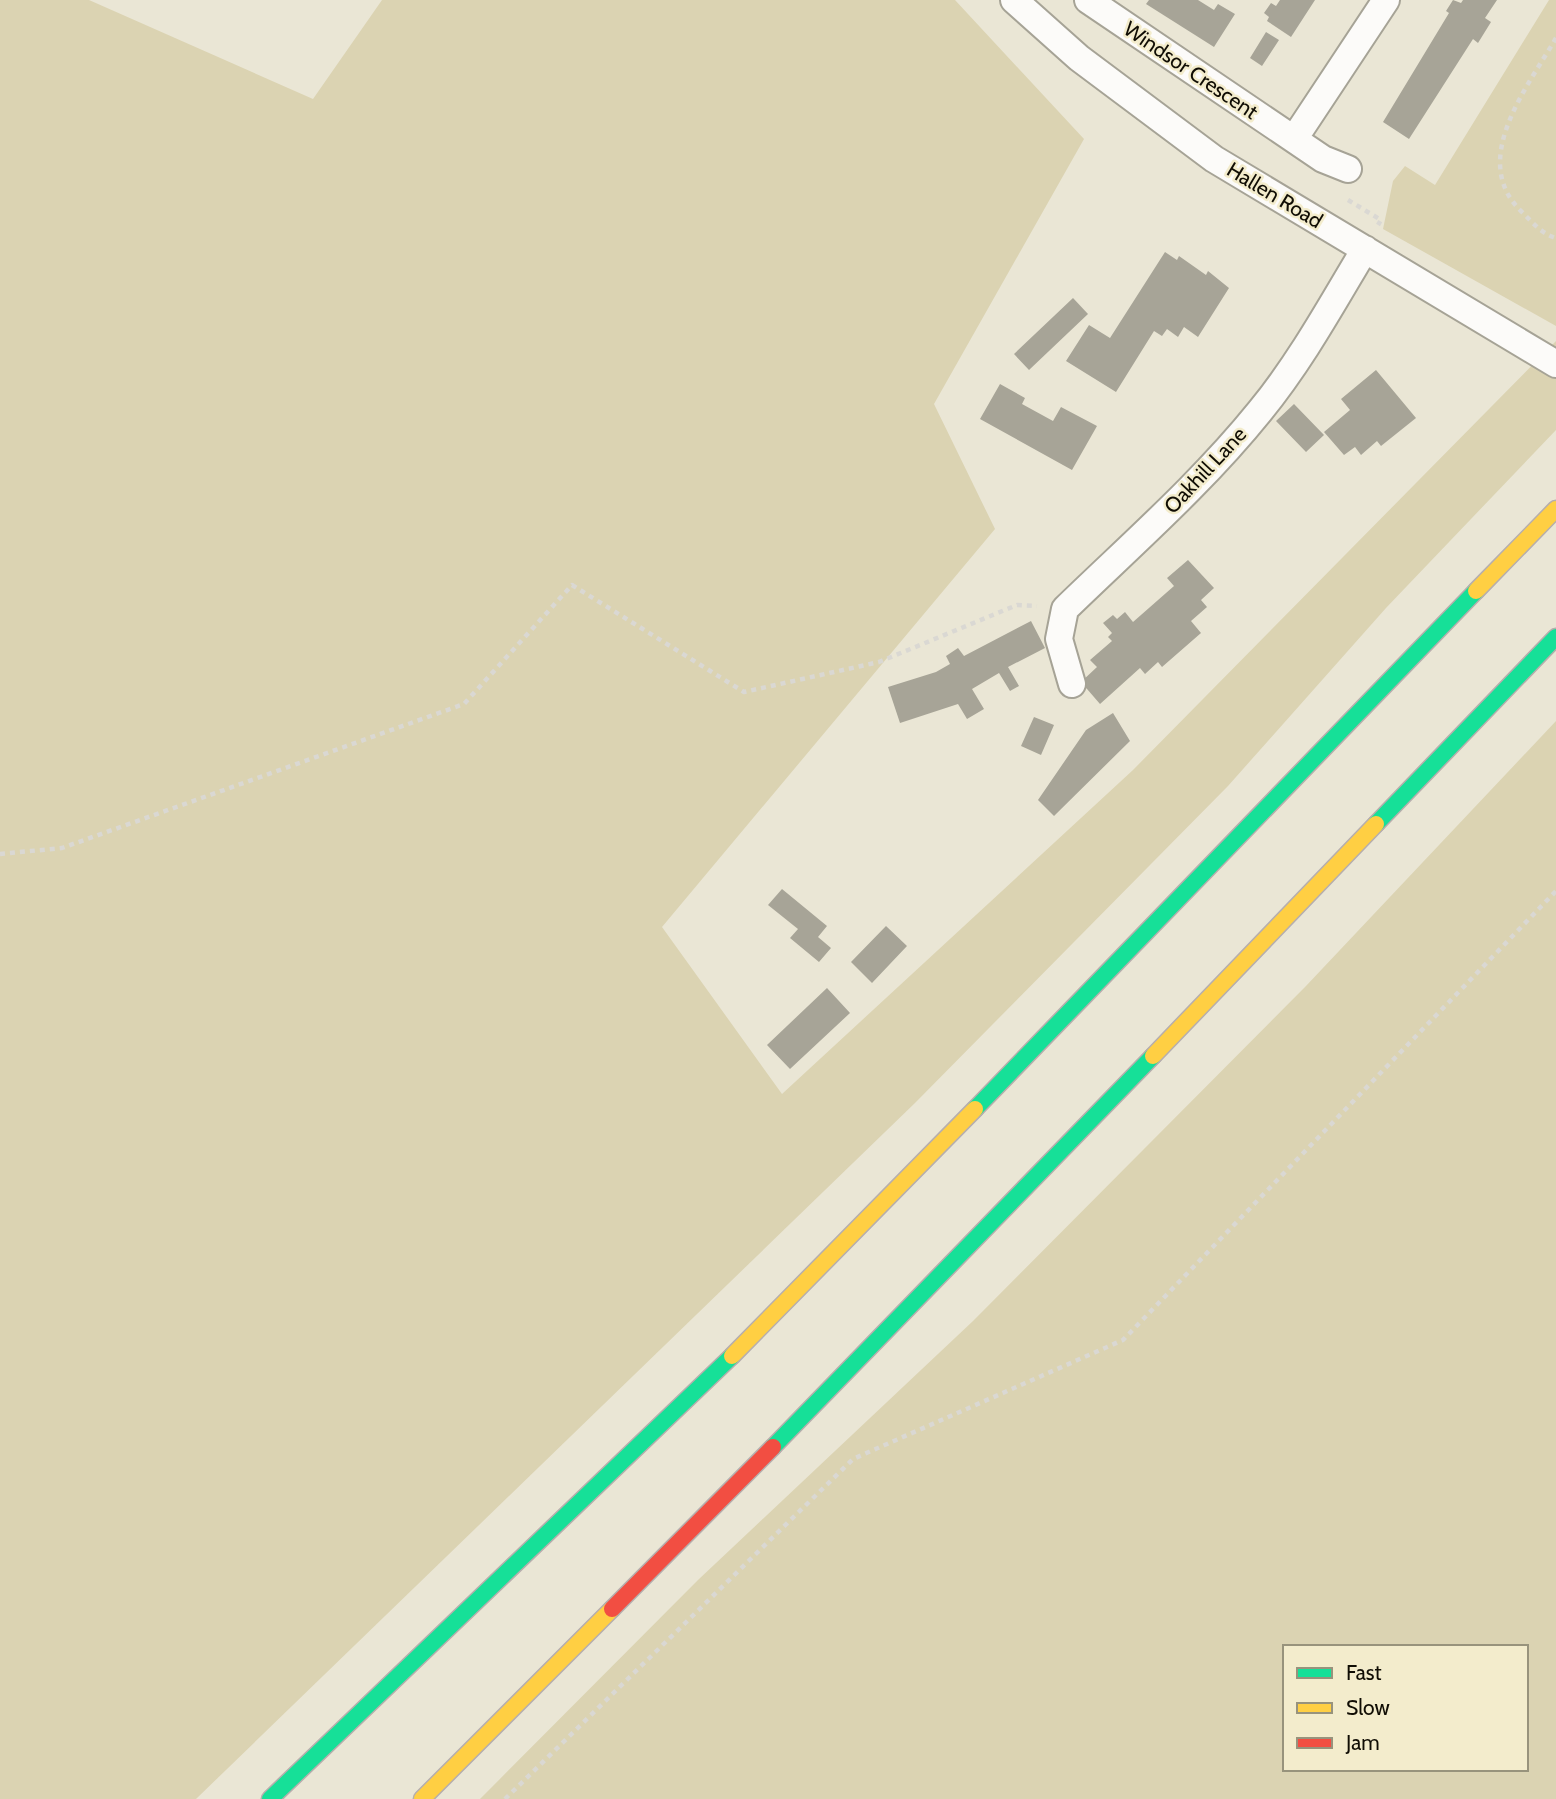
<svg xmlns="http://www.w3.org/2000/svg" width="1556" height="1799" viewBox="0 0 1556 1799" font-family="Cabin,sans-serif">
<rect width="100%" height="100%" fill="#eae6d5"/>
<path fill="#dbd3b2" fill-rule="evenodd" d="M0 0H89L313 99 382 0H955L1084 139 934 404 995 529 662 927 782 1094 1133 770 1556 341V430L1386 608 1228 786 915 1103 196 1799H0Z
M1549 0H1556V326L1383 229 1393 181 1405 166 1435 185Z
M1556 721V1799H480L698 1580 973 1321 1306 986ZM1285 1647H1526V1769H1285Z"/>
<path fill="#a7a497" d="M1149 0H1198L1214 10 1218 4 1235 14 1214 47 1146 4Z
M1280 0H1315L1291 37 1267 21 1269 17 1264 13 1271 3 1276 6Z
M1453 0 1461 3 1463 0H1497L1485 18 1491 22 1478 43 1473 39 1409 139 1383 122 1449 13 1446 11Z
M1266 32 1279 40 1262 66 1250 58Z
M1165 252 1177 260 1179 256 1206 275 1208 271 1229 288 1198 337 1184 327 1178 337 1167 329 1162 336 1154 331 1116 392 1066 361 1089 325 1110 338Z
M1073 298 1088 314 1029 370 1014 354Z
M1376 370 1416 418 1381 446 1377 441 1361 455 1355 447 1344 455 1324 432 1350 410 1341 399Z
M1000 384 1025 398 1022 404 1053 421 1061 407 1097 426 1072 470 980 419Z
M1294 404 1324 435 1306 452 1276 421Z
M1188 560 1214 588 1201 600 1207 607 1191 621 1201 633 1162 667 1158 662 1145 674 1140 668 1100 704 1081 682 1097 667 1090 660 1112 641 1108 637 1112 633 1103 623 1113 615 1117 619 1125 612 1133 622 1174 586 1167 578Z
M1031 621 1045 648 1008 667 1019 686 1010 691 999 673 972 689 984 709 967 719 958 704 900 723 888 687 936 672 950 664 946 656 958 648 964 656Z
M1113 713 1130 741 1054 816 1038 800 1086 730Z
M1034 717 1054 725 1041 755 1021 746Z
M782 889 827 926 818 937 831 948 819 962 790 938 798 929 768 905Z
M886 926 907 946 872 983 851 962Z
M827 988 850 1013 790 1069 767 1045Z"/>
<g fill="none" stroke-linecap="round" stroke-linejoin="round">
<defs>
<path id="street" d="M1014 0 1079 58 1214 159 1556 364
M1088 0 1323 159 1348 169
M1294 139 1386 0
M1072 684 1059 639 1065 609C1132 544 1202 483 1260 411 1301 361 1332 304 1365 249"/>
<path id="fast" d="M1376 824 1556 637
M975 1109 1476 591
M773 1447 1153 1056
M270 1799 732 1356"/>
<path id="slow" d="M1476 591 1556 509
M1153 1056 1376 824
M732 1356 975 1109
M422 1799 612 1609"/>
<path id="jam" d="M612 1609 773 1447"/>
</defs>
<use href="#street" stroke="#a6a396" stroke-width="30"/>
<use href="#fast" stroke="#b6aead" stroke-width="19"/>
<use href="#slow" stroke="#b6aead" stroke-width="19"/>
<use href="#jam" stroke="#b6aead" stroke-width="19"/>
<path stroke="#dad8d3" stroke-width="4.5" stroke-dasharray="5 5" stroke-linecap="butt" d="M1556 38C1527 88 1468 161 1522 212 1533 223 1542 234 1556 238
M1348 200 1381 220 1378 225
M0 854 62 848 464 704 572 585 744 692 879 662 1017 605 1037 606
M505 1799 853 1459 1123 1340 1556 891"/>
<use href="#street" stroke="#fcfbf9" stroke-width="26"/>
<use href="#fast" stroke="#16e098" stroke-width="16"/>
<use href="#slow" stroke="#ffcf43" stroke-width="16"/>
<use href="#jam" stroke="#f24e42" stroke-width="16"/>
</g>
<g text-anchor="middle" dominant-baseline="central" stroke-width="5" stroke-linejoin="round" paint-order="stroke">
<g font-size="21" fill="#100d04" stroke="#f3eccc">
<text transform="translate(1191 70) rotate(34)">Windsor Crescent</text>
<text transform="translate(1275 195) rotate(31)">Hallen Road</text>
<text transform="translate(1205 470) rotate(-47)">Oakhill Lane</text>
</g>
</g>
<rect x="1283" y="1645" width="245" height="126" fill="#f3eccc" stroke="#98937c" stroke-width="2"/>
<rect x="1297" y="1668" width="35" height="10" fill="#16e098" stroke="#98937c" stroke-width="2"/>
<text x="1346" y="1680" font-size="21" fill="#100d04">Fast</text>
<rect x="1297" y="1703" width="35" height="10" fill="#ffcf43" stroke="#98937c" stroke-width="2"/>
<text x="1346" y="1715" font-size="21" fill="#100d04">Slow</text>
<rect x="1297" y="1738" width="35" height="10" fill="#f24e42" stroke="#98937c" stroke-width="2"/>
<text x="1346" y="1750" font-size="21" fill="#100d04">Jam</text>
</svg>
